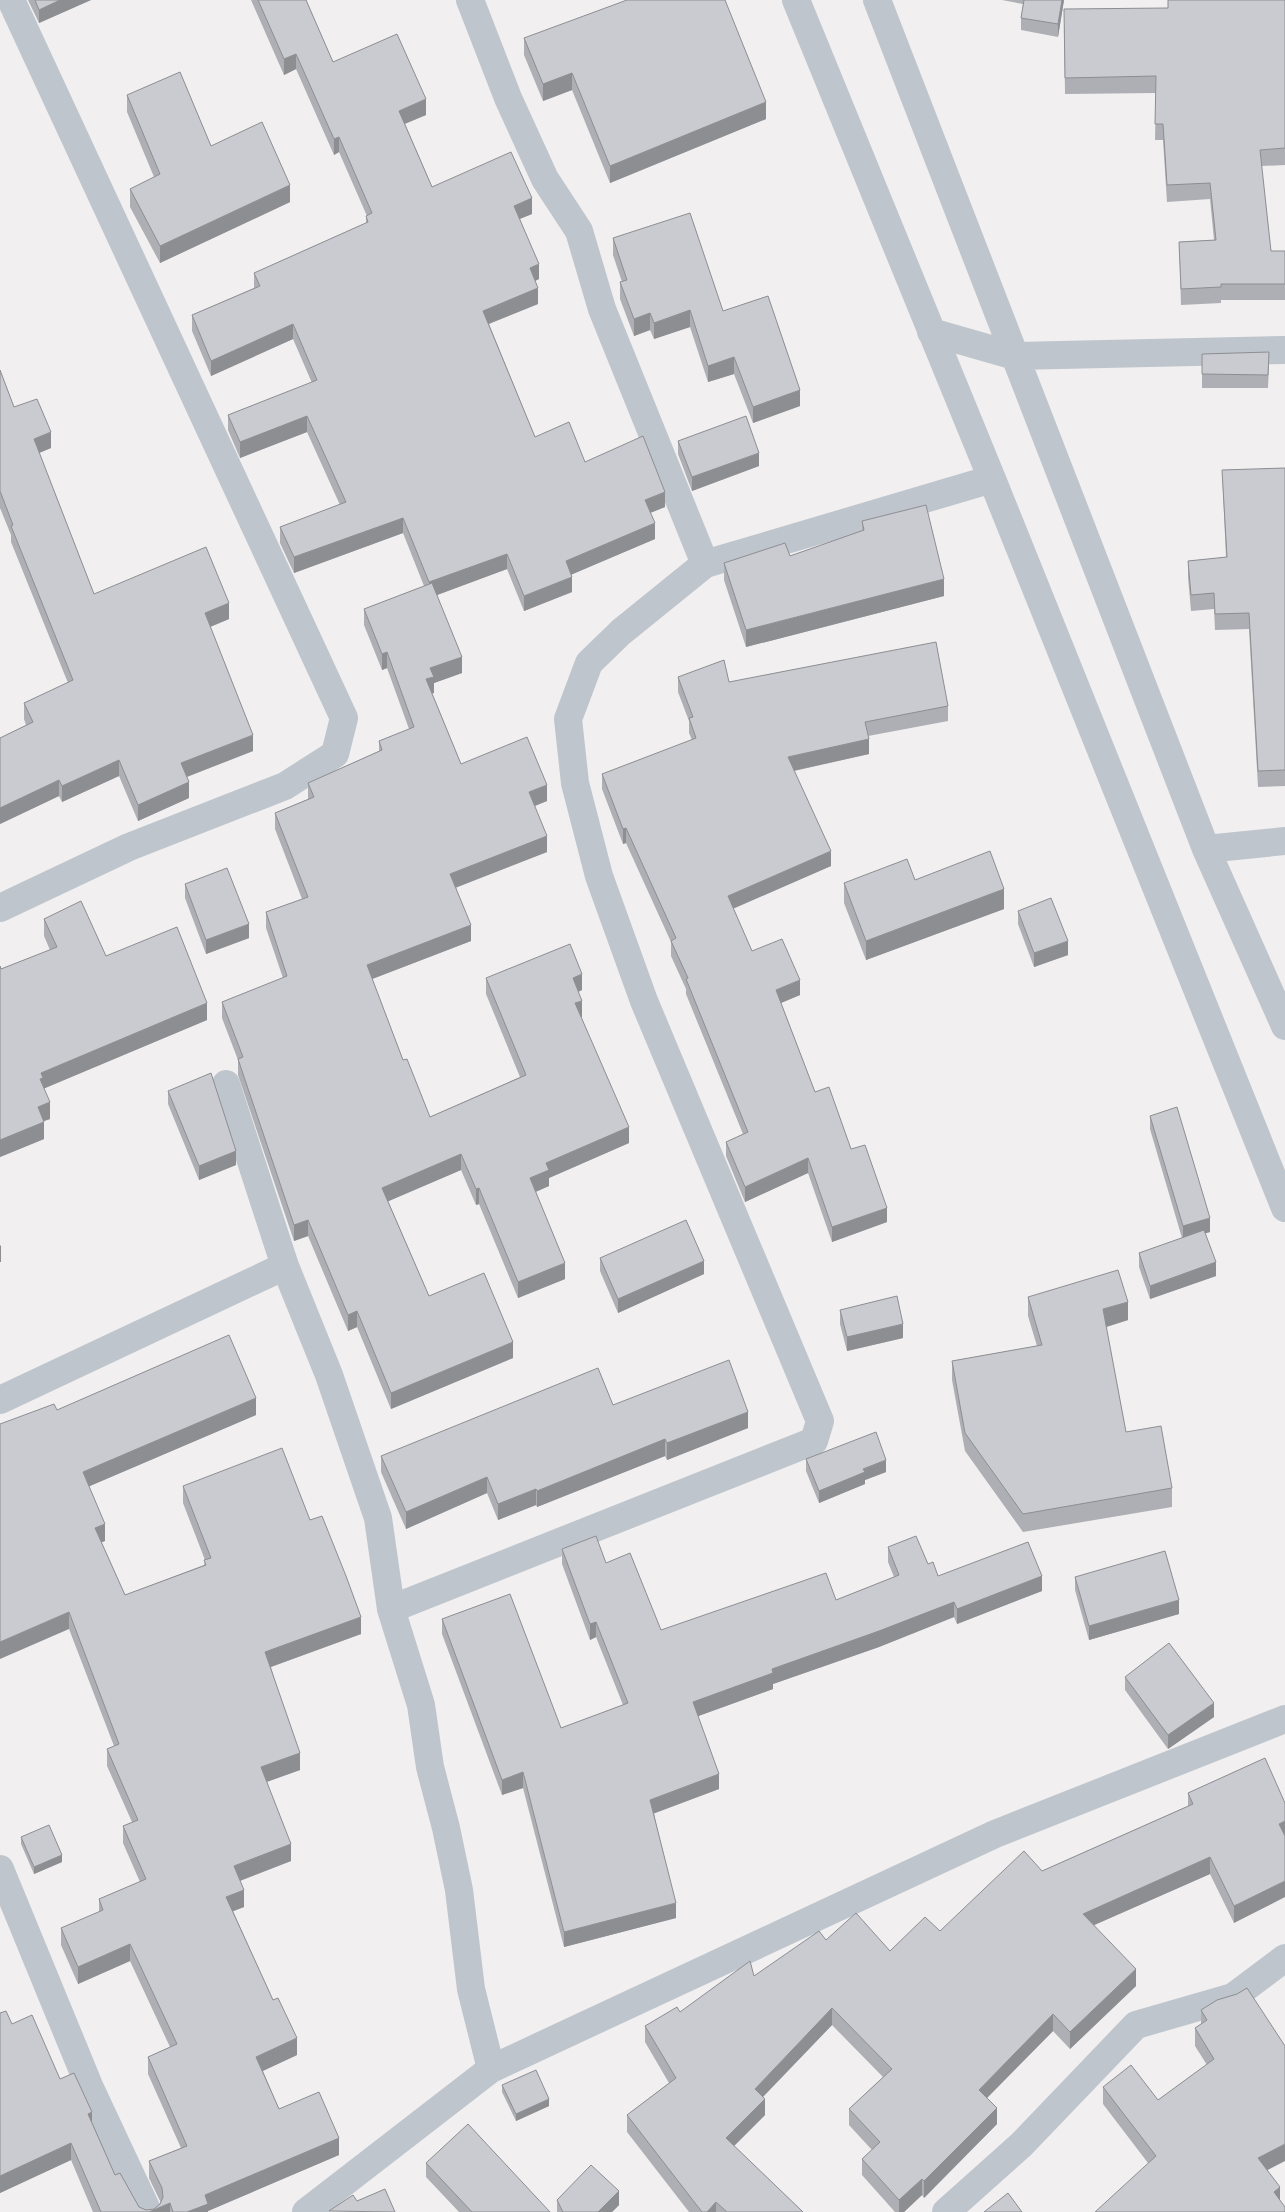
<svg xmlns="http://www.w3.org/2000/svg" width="1285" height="2212" viewBox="0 0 1285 2212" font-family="Poppins,sans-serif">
<rect width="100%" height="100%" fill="#f1efef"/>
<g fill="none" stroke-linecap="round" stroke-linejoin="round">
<path stroke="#bec5cd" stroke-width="28" d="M470 0 508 98 545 179 579 231 602 309 705 564
M796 0 992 479 1285 1208
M877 0 1206 849 1285 1026
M931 332 1015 356 1285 350
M1206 849 1285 841
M0 908 129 847 285 786 335 754 344 718 11 0
M226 1084 285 1266 329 1375 378 1518 391 1609 421 1705 430 1767 446 1828 459 1890 471 1989 491 2069
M0 1400 285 1266
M391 1609 814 1441 820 1421 644 1001 599 876 575 783 568 719 589 663 621 632 705 564 992 479
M0 1869 90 2088 148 2212
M306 2212 491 2069 995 1834 1285 1719
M946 2212 1021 2145 1136 2025 1233 1997 1285 1958"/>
</g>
<path fill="#adafb4" d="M28 0H91L39 23Z
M251 0H306L333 62 426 115 405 124 432 187 532 214 520 219 539 279 535 281 538 304 489 324 535 437 585 462 665 507 650 513 655 539 571 574 572 592 524 611 507 569 437 595 462 673 434 683V693H432L461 764 547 801 535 806 547 852 456 887 471 941 372 979 403 1060 430 1117 520 1077 486 994V978L582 990 578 992 582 1017H581L629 1143 549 1178V1186L536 1192 565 1279 518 1298 479 1204 476 1205 461 1170 388 1201 429 1296 513 1358 391 1409 357 1327 348 1331 308 1236 294 1241 238 1075V1060L222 1018V1002L283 978 266 928V912L302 899 275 829V813L308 799V783L379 751V741L409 729 387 668 382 670 364 625V609L424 586 403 533 294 573 280 543V527L340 505 307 432 240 458 228 430V415L312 383 293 339 211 376 192 331V315L254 288V273L366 223V216H367L339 152 334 155 296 69 284 75Z
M1002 0H1064L1058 37 1021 30V18L1023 4Z
M1168 0H1285V165L1261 166 1271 251H1285V300H1221V303L1181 305 1179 242 1214 240 1210 199 1167 202 1163 140H1155L1156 93 1065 94 1064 25 1168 8Z
M524 38 766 119 610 183 572 90 543 101 524 55Z
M127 95 211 146 290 202 160 263 130 207V189L154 177 127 112Z
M613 238 723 311 800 406 753 423 734 374 708 382 690 327 654 339 650 330 634 336 620 299V282H622L613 255Z
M1202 354 1269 366 1268 388H1202Z
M0 370 14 407 51 448 39 453 94 594 229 619 210 627 253 751 187 777 189 798 138 821 119 776 62 802 59 796 0 824V738L26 725 24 719V703L68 683 11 542V535L0 508Z
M678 441 759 466 692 491 678 454Z
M1285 468V786L1258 787 1249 629 1215 630 1214 609 1191 611 1188 577V561L1226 557 1222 470Z
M862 521 944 596 746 647 724 580V563L790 556 862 531Z
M678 677 948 706V721L868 736 869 754 794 771 831 866 733 908 752 951 800 995 781 1003 815 1092 851 1149 887 1222 832 1242 808 1173 745 1202 726 1156V1142L743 1134 686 994V989L671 956V942L626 843 623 844 602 789V774L692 740 689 733V721L678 692Z
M915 880 1004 909 866 960 844 903V883Z
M185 884 249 938 206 954 185 898Z
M1018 911 1068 955 1034 967 1018 924Z
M44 919 106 956 207 1020 44 1088 50 1119 44 1121V1139L0 1157V966L1 969 50 950 44 936Z
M168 1091 236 1165 199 1180 168 1104Z
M1150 1116 1210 1232 1205 1233 1216 1276 1150 1299 1139 1267V1253L1182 1238 1150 1129Z
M600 1258 704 1274 618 1313 600 1271Z
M1028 1297 1128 1320 1106 1327 1126 1432 1172 1488V1507L1023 1532 965 1451 952 1380V1361L1037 1346 1028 1316Z
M840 1310 903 1338 847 1351 840 1324Z
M613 1405 748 1428 667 1460 665 1456 537 1507 536 1505 498 1520 487 1493 406 1529 381 1472V1456Z
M57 1410 256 1415 89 1486 105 1541 101 1542 125 1595 204 1565 205 1560 183 1503V1486L310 1520 361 1634 271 1667 300 1770 266 1782 291 1861 240 1881 244 1907 233 1911 297 2055 263 2071 279 2109 339 2155 208 2211V2212H93L71 2160 0 2193V2013L12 2024 60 2079 92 2122 115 2175 139 2207 146 2210 154 2209 161 2203 149 2178V2161L181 2148 148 2074V2057L170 2047 130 1961 78 1984 61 1945V1928L99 1912V1899L140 1882 123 1843V1826L132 1822 107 1766V1749L114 1746 69 1629Z
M806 1459 886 1472 865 1480V1484L819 1503 806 1471Z
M888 1547 928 1564 938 1576 1042 1591 957 1624 954 1617 879 1647 773 1684V1689L698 1716 719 1789 654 1813 676 1918 564 1947 523 1788 502 1795 442 1634V1619L561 1728 623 1705 596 1637 590 1640 562 1564V1549L606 1563 661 1630 836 1600 894 1577 888 1562Z
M1075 1577 1179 1614 1089 1640 1075 1590Z
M1125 1677 1214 1717 1168 1749 1125 1690Z
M1265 1758 1234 1923 1210 1874 1094 1925 1136 1986 1070 2049 1053 2031 987 2098 997 2124 924 2198 922 2195 904 2212H895L862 2175V2159L872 2150 849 2125V2109L883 2077 832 2025 763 2097 765 2115 734 2146 803 2212H689L627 2132V2115L669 2083 645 2042V2026L680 2012 754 1976 826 1940 890 1951 940 1931 1042 1871 1188 1806V1793Z
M21 1837 62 1862 34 1874 21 1844Z
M1217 2000 1268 2171 1280 2199 1148 2163 1103 2104V2087L1158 2100 1207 2065 1195 2046V2028L1201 2024V2010Z
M502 2085 549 2106 516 2121 502 2092Z
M426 2163 550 2212H459L426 2177Z
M557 2200 619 2205 612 2212H557Z"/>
<path fill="#8d8e92" d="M60 0H91L39 23V10Z
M1062 0H1064L1058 37V24Z
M296 54V69L284 75V59Z
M572 73V90L543 101V84Z
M426 99V115L399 126V111Z
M766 102V119L610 183V166Z
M339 137V152L334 155V139Z
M290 185V202L160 263V246Z
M532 198V214L514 221V206Z
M539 264V279L530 283V268Z
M538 288V304L483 326V311Z
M690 310V327L654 339V323Z
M650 313V330L634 336V319Z
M293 324V339L211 376V361Z
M734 357V374L708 382V366Z
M800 390V406L753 423V407Z
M307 416V432L240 458V442Z
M51 432V448L34 455V439Z
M759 453V466L692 491V477Z
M665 492V507L645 515V500Z
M403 518V533L294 573V557Z
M655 523V539L566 577V561Z
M507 554V569L429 598V582Z
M572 577V592L524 611V596Z
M944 579V596L746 647V630Z
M229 603V619L205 629V613Z
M387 652V668L382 670V654Z
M462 657V673L434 683V693L426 695V679L430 668Z
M253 735V751L181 779V763Z
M869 739V754L788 772V757Z
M119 760V776L62 802V786Z
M59 780V796L0 824V808Z
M189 782V798L138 821V805Z
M547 785V801L529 808V792Z
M626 828V843L623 844V829Z
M547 836V852L450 890V874Z
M831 851V866L728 911V896Z
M1004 889V909L866 960V941Z
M249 924V938L206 954V940Z
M471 925V941L367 981V965Z
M1068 941V955L1034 967V953Z
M582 974V990L573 994V978Z
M800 980V995L776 1005V990Z
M582 1001V1017L575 1020V1003Z
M207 1003V1020L43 1089 40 1096 41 1073Z
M50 1102V1119L38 1123V1107Z
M44 1122V1139L0 1157V1140Z
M629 1127V1143L549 1178V1186L530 1194V1178L546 1163Z
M236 1151V1165L199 1180V1166Z
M461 1154V1170L382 1204V1188Z
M808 1158V1173L745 1202V1187Z
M479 1188V1204L476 1205V1189Z
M887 1208V1222L832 1242V1227Z
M1210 1218V1232L1183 1240V1226Z
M308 1220V1236L294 1241V1225Z
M1 1245V1262H0V1246Z
M704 1261V1274L618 1313V1299Z
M1216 1262V1276L1150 1299V1286Z
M565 1263V1279L518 1298V1282Z
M1128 1302V1320L1103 1328V1309Z
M357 1311V1327L348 1331V1315Z
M903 1324V1338L847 1351V1337Z
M513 1342V1358L391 1409V1393Z
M256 1398V1415L83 1489V1472Z
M748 1412V1428L667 1460V1443Z
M665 1439V1456L537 1507V1491Z
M886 1460V1472L865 1480V1484L819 1503V1491L863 1469Z
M487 1477V1493L406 1529V1512Z
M536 1489V1505L498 1520V1504Z
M105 1524V1541L95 1545V1528Z
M1042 1576V1591L957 1624V1609Z
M1179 1600V1614L1089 1640V1626Z
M954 1602V1617L879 1647 773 1684V1689L693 1718V1702L772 1669Z
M69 1612V1629L0 1659V1642Z
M361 1617V1634L265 1669V1652Z
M596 1622V1637L590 1640V1624Z
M1214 1703V1717L1168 1749V1735Z
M300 1753V1770L261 1784V1767Z
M523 1772V1788L502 1795V1780Z
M719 1774V1789L650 1815V1800Z
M1285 1821V1837L1279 1824Z
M291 1844V1861L234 1883V1866Z
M62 1855V1862L34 1874V1867Z
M1210 1857V1874L1083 1930V1914Z
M1285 1881V1897L1234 1923V1906Z
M244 1890V1907L226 1914V1897Z
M676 1903V1918L564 1947V1932Z
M130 1944V1961L78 1984V1967Z
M1136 1969V1986L1070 2049V2032Z
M832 2008V2025L755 2105V2089Z
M1053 2014V2031L979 2106V2090Z
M297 2038V2055L256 2074V2057Z
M549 2099V2106L516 2121V2114Z
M765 2099V2115L726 2154V2138Z
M997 2108V2124L924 2198V2181Z
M92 2112V2129L88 2114Z
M339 2138V2155L208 2211V2212H187L205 2195Z
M71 2143V2160L0 2193V2176Z
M1285 2144V2161L1258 2175V2158Z
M922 2179V2195L904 2212H899V2200Z
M1280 2187V2205L1274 2192Z
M619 2191V2205L612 2212H598Z
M716 2202V2212H707Z
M170 2203V2212H149Z"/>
<path fill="#c9cbd1" stroke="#8d8e92" d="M35 0H60L39 10Z
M258 0H306L333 62 397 34 426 99 399 111 432 187 511 152 532 198 514 206 539 264 530 268 538 288 483 311 535 437 569 422 585 462 643 436 665 492 645 500 655 523 566 561 572 577 524 596 507 554 429 582 403 518 294 557 280 527 346 502 307 416 240 442 228 415 317 380 293 324 211 361 192 315 260 286 254 273 368 222 366 216 372 213 339 137 334 139 296 54 284 59Z
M627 0H725L766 102 610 166 572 73 543 84 524 38Z
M1024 0H1062L1058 24 1021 18Z
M1168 0H1285V148L1260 150 1271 251H1285V284H1221V287L1181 289 1179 242 1216 240 1210 183 1167 185 1163 124H1155L1156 76 1065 78 1064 9 1168 8Z
M180 72 211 146 262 122 290 185 160 246 130 189 160 174 127 95Z
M690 213 723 311 768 296 800 390 753 407 734 357 708 366 690 310 654 323 650 313 634 319 620 282 627 280 613 238Z
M1269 352 1268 375 1202 374V354Z
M0 370 14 407 37 399 51 432 34 439 94 594 206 547 229 603 205 613 253 735 181 763 189 782 138 805 119 760 62 786 59 780 0 808V738L33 722 24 703 73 680 11 526 13 525 0 491Z
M746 416 759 453 692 477 678 441Z
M1285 468V770L1258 771 1249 613 1215 614 1214 593 1191 595 1188 561 1227 557 1222 470Z
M926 505 944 579 746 630 724 563 785 543 790 556 864 530 862 521Z
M432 583 462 657 430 668 434 677 426 679 461 764 527 737 547 785 529 792 547 836 450 874 471 925 367 965 403 1060 407 1059 430 1117 526 1075 486 978 570 944 582 974 573 978 582 1001 575 1003 629 1127 546 1163 549 1170 530 1178 565 1263 518 1282 479 1188 476 1189 461 1154 382 1188 429 1296 484 1273 513 1342 391 1393 357 1311 348 1315 308 1220 294 1225 238 1059 243 1057 222 1002 287 976 266 912 308 897 275 813 314 797 308 783 382 750 379 741 414 727 387 652 382 654 364 609Z
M936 642 948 706 865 722 869 739 788 757 831 851 728 896 752 951 782 939 800 980 776 990 815 1092 829 1087 851 1149 865 1145 887 1208 832 1227 808 1158 745 1187 726 1142 748 1132 686 979 688 978 671 941 676 938 626 828 623 829 602 774 696 738 689 718 693 717 678 677 724 660 729 682Z
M990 851 1004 889 866 941 844 883 907 859 915 880Z
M227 868 249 924 206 940 185 884Z
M1051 898 1068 941 1034 953 1018 911Z
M81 901 106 956 177 927 207 1003 41 1073 43 1078 40 1079 50 1102 38 1107 44 1122 0 1140V966L1 969 57 947 44 919Z
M211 1073 236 1151 199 1166 168 1091Z
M1177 1107 1210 1218 1183 1226 1150 1116Z
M686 1220 704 1261 618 1299 600 1258Z
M1204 1230 1216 1262 1150 1286 1139 1253Z
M1118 1270 1128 1302 1103 1309 1126 1432 1161 1426 1172 1488 1023 1514 965 1433 952 1361 1042 1345 1028 1297Z
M897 1296 903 1324 847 1337 840 1310Z
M229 1335 256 1398 83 1472 105 1524 95 1528 125 1595 206 1565 204 1560 211 1558 183 1486 282 1448 310 1520 322 1516 346 1576 361 1617 265 1652 300 1753 261 1767 291 1844 234 1866 244 1890 226 1897 273 2000 278 1998 297 2038 256 2057 279 2109 319 2092 339 2138 205 2195 208 2204 187 2212H173L170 2203 149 2212H101L71 2143 0 2176V2013L6 2011 12 2024 32 2015 60 2079 74 2073 92 2112 88 2114 115 2175 120 2173 139 2207 146 2210 154 2209 160 2204 163 2197 162 2188 149 2161 187 2146 148 2057 177 2044 130 1944 78 1967 61 1928 103 1910 99 1899 146 1879 123 1826 138 1820 107 1749 119 1744 69 1612 0 1642V1424L54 1404 57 1410Z
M729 1360 748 1412 667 1443 665 1439 537 1491 536 1489 498 1504 487 1477 406 1512 381 1456 598 1368 613 1405Z
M876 1432 886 1460 863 1469 865 1472 819 1491 806 1459Z
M596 1536 606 1563 630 1553 661 1630 826 1573 836 1600 899 1575 888 1547 916 1536 928 1564 933 1562 938 1576 1028 1542 1042 1576 957 1609 954 1602 879 1631 772 1669 773 1673 693 1702 719 1774 650 1800 676 1903 564 1932 523 1772 502 1780 442 1619 510 1594 561 1728 628 1703 596 1622 590 1624 562 1549Z
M1165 1551 1179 1600 1089 1626 1075 1577Z
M1169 1643 1214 1703 1168 1735 1125 1677Z
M1265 1758 1285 1803V1821L1279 1824 1285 1836V1881L1234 1906 1210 1857 1083 1914 1136 1969 1070 2032 1053 2014 979 2090 997 2108 924 2181 922 2179 899 2200 862 2159 880 2142 849 2109 892 2069 832 2008 755 2089 765 2099 726 2138 803 2212H727L716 2202 707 2212H702L627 2115 676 2078 645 2026 677 2007 680 2012 750 1961 754 1976 819 1931 826 1940 856 1913 890 1951 925 1917 940 1931 1024 1851 1042 1871 1193 1804 1188 1793Z
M49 1825 62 1855 34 1867 21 1837Z
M1247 1988 1285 2046V2144L1258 2158 1280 2187 1274 2192 1285 2207V2212H1095L1156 2156 1103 2087 1131 2065 1158 2100 1214 2059 1195 2028 1207 2020 1201 2010 1217 2000 1237 1994Z
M536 2070 549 2099 516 2114 502 2085Z
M468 2124 550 2212H472L426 2163Z
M591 2165 619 2191 598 2212H563L557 2200Z
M385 2189 395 2212 329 2211 353 2195 357 2201Z
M1008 2193 1022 2212H984Z"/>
</svg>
